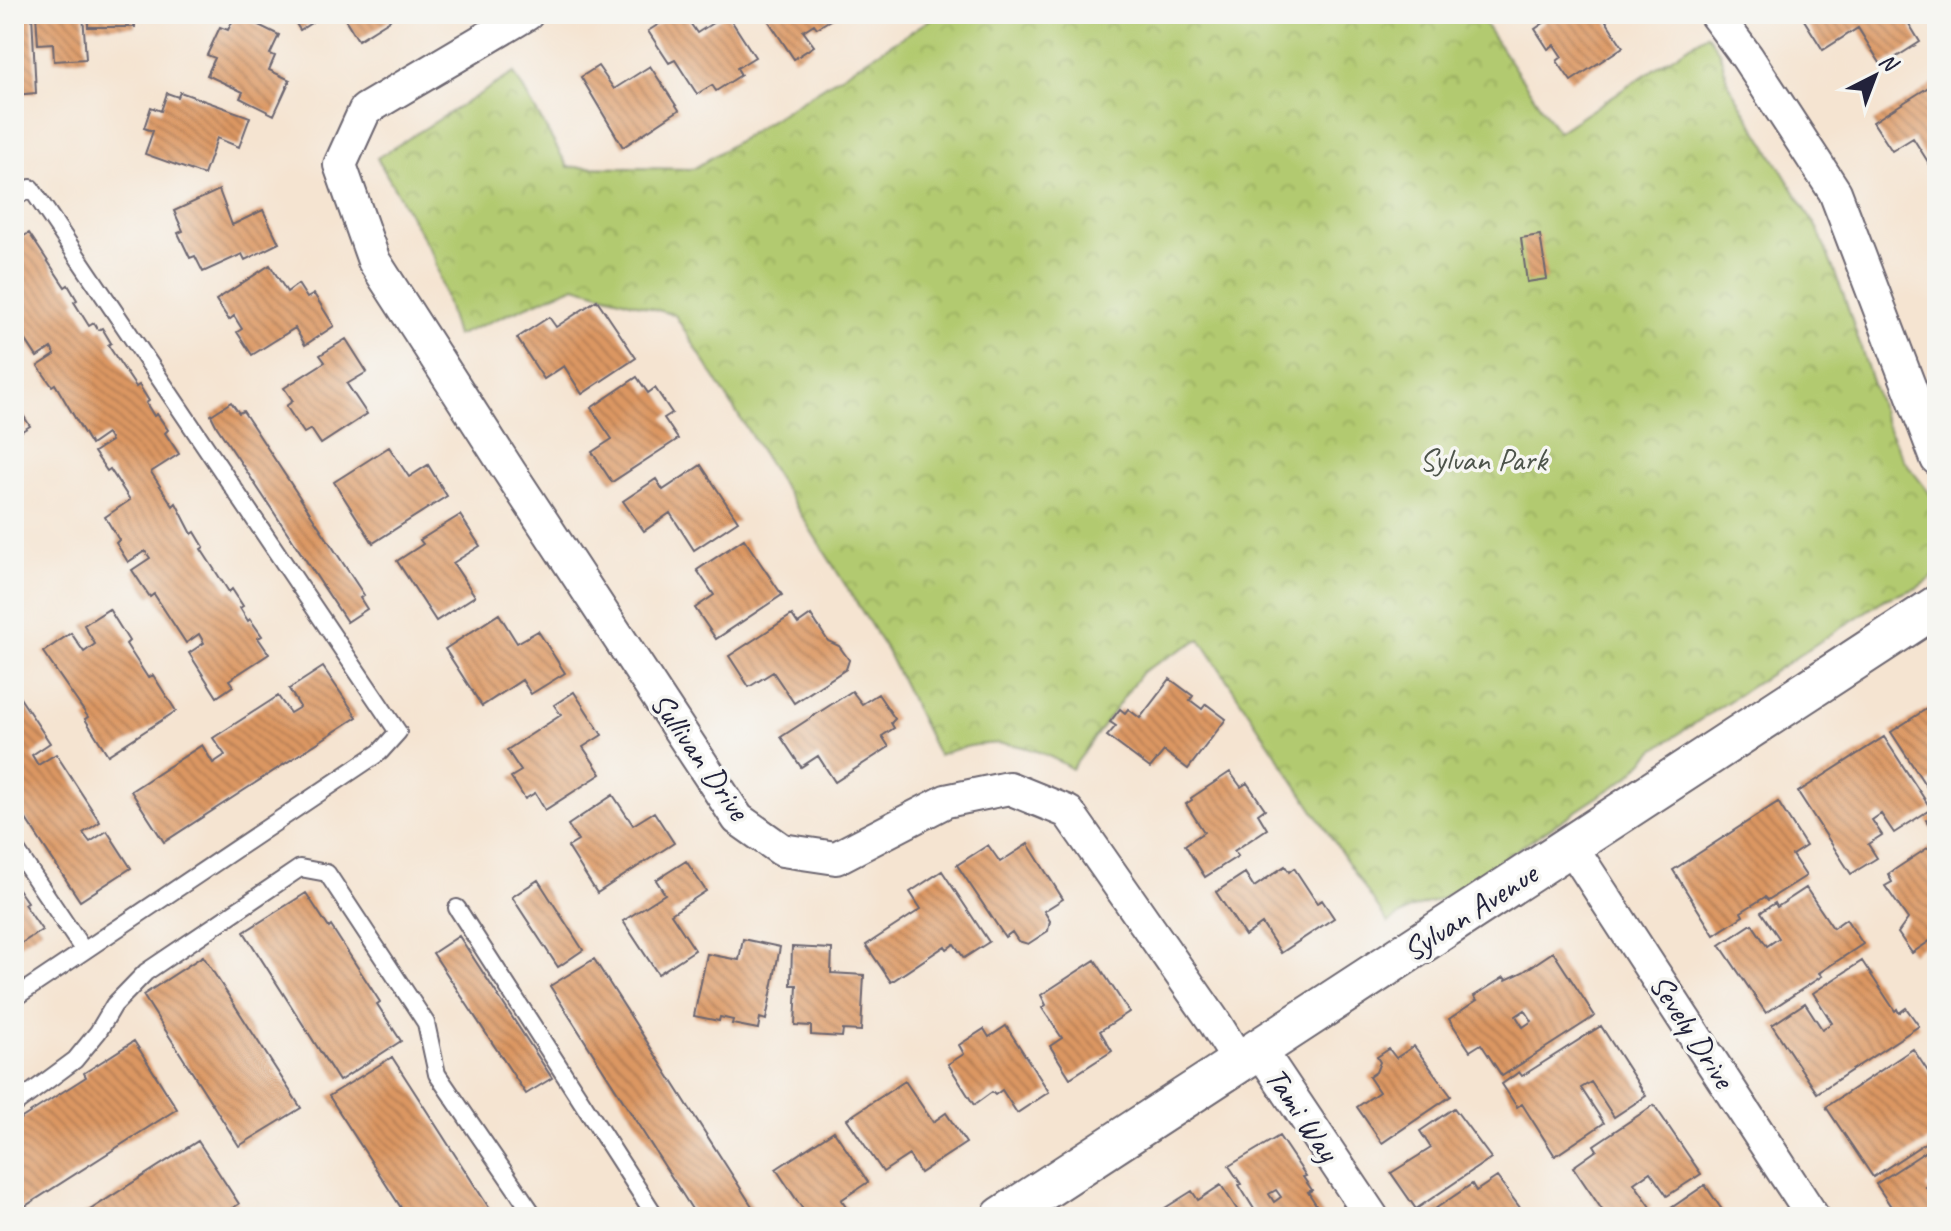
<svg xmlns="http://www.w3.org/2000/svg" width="1951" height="1231" viewBox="0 0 1951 1231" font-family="Caveat,sans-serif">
<defs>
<pattern id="park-crowns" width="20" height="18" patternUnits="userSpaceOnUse" patternTransform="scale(2)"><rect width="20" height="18" fill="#b2ca6f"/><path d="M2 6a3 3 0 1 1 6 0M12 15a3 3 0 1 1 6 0" fill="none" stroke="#99ad61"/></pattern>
<pattern id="building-back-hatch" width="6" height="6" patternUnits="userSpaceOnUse" patternTransform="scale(2)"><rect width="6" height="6" fill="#dc9762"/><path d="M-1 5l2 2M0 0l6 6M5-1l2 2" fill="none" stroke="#b27b52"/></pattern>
</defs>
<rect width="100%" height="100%" fill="#f6f6f2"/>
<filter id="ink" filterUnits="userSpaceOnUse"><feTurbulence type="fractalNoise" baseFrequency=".0125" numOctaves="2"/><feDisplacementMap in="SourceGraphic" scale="16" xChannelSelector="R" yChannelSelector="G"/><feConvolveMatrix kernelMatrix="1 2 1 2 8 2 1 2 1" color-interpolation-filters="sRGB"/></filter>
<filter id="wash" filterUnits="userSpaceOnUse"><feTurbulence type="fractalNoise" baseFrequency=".006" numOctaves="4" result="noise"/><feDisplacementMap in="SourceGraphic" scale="32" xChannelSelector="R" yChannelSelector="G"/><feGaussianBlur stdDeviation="1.8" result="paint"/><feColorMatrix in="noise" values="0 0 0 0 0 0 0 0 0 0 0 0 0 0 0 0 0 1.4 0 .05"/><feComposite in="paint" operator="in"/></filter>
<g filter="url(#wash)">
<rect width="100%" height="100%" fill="#f5e4d1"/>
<path fill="url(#park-crowns)" stroke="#6a7655" stroke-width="2" d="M939 14H1478L1558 132 1707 34 1719 51 1729 85 1818 230 1844 296 1885 421 1904 460 1937 503V574L1917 588 1885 599 1654 750 1627 778 1441 899 1410 909 1388 923 1200 639 1142 672 1072 769C1026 740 988 736 938 755L887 651 675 315 575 286 456 336 434 257 377 158 514 73 568 167 693 169Z"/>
<g id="blocks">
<path fill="url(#building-back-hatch)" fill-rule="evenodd" d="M14 14H32L36 93 14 95Z
M36 14H83L86 59 54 61 53 43 38 44Z
M88 14H135V27H88Z
M236 14 279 35 270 54 275 56 269 70 290 80 274 115 240 98 243 92 207 75 215 58 207 55 220 27 228 30Z
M290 14H325L300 30Z
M342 14H386L390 20 358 40Z
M675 14H684L697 33 727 14 755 57 737 68 741 75 716 91 712 85 697 94 675 60 669 63 648 31Z
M764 14H840L817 28 814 24 803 31 814 46 794 59Z
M1549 14H1616L1606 21 1623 47 1571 81 1557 61 1562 57 1554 45 1548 49 1535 29 1545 22 1542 19Z
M1813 14H1903L1920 42 1882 66 1858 28 1823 50 1804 20Z
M598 66 614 89 650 66 679 110 623 147 581 77Z
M1935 83 1937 86V160L1930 165 1913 138 1892 151 1873 122Z
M180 92 250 117 239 147 217 138 204 175 145 154 153 131 144 128 151 107 161 111 167 93 178 97Z
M219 190 232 225 263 210 279 243 245 260 242 254 203 272 195 256 190 258 178 233 183 231 174 211Z
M29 233 65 287 68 285 77 300 74 302 89 326 94 323 98 330 102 328 111 343 108 345 136 387 139 385 149 401 146 403 154 416 157 414 168 430 165 433 179 454 151 472 173 506 176 503 192 534 195 532 204 547 201 549 229 592 232 589 243 606 240 608 248 621 250 619 262 636 258 638 269 654 229 680 233 686 217 697 189 653 204 643 199 634 186 643 154 594 150 597 132 570 150 558 145 551 128 562 116 543 119 540 105 517 130 500 110 469 107 471 94 452 111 441 107 434 91 445 55 384 52 386 38 366 55 355 51 348 37 357 14 322V242Z
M1540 235 1547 279 1527 282 1521 238Z
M270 265 287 292 298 284 307 298 314 294 334 326 305 345 295 328 252 355 237 332 242 329 234 316 229 320 216 300Z
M597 300 636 358 582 394 564 366 544 379 517 338 549 317 556 327Z
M346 339 367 372 347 384 367 414 321 444 311 429 304 433 286 406 293 401 284 388 325 362 320 355Z
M637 377 648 393 655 388 672 413 664 418 678 439 612 482 592 452 612 439 591 408Z
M14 401 30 426 14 436Z
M231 402 239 413 243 411 364 595 360 598 367 609 347 622 217 427 211 415Z
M389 447 409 477 428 465 447 496 373 543 334 482Z
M701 465 738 521 694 550 670 513 644 531 623 501 656 479 663 490Z
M460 515 480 546 453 563 475 596 436 621 397 561 423 544 420 540Z
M744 539 782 595 716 639 695 608 714 595 697 570Z
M109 609 129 641 126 644 148 678 153 675 176 711 108 755 85 719 88 717 43 652 71 633 84 652 95 644 84 625Z
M499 614 517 643 538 631 565 673 531 694 522 680 482 706 445 649Z
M792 615 798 624 811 615 828 641 839 646 849 660 846 669 794 703 773 672 749 687 729 656Z
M323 667 357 717 164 842 131 791 202 745 213 763 225 755 213 738 278 696 290 713 300 707 289 689Z
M1170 679 1193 696 1190 700 1202 709 1206 704 1226 719 1188 769 1164 751 1150 768 1107 736 1116 726 1110 722 1120 709 1125 713 1128 709 1140 718Z
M14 689 50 743 32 755 38 765 56 754 100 822 83 833 90 842 107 831 131 868 80 901 14 801Z
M852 691 862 704 878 694 895 719 891 723 894 728 882 736 889 747 835 782 818 756 801 767 781 737Z
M574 692 602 735 583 747 601 774 545 810 535 793 525 799 511 777 521 771 507 750 561 715 554 705Z
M1937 702V778L1926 786 1891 732Z
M1884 737 1931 809 1894 833 1881 814 1872 820 1882 835 1868 844 1877 858 1851 874 1798 792Z
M1230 772 1241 787 1247 783 1265 809 1258 814 1267 829 1234 851 1238 856 1205 877 1185 845 1204 832 1186 804 1192 800 1191 798Z
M613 795 633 825 654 812 674 843 597 893 568 847 578 841 568 825Z
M1778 802 1806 846 1792 855 1806 876 1768 900 1765 897 1741 912 1743 916 1714 935 1673 870Z
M1936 813 1937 832 1935 834 1926 820Z
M1028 844 1063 899 1044 911 1050 921 1048 931 1028 944 1018 941 1012 932 1005 937 957 865 988 845 1000 862Z
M1932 845 1937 852V936L1912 953 1898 933 1908 919 1885 886 1892 882 1888 874Z
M686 861 706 891 671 914 695 950 658 974 623 921 665 894 656 880Z
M1285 866 1289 872 1294 868 1317 903 1322 900 1334 918 1281 953 1262 924 1245 936 1216 892 1245 873 1254 887Z
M942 871 989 942 964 958 954 944 947 949 945 946 891 982 866 945 921 909 910 892Z
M538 880 583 950 558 967 512 897Z
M14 888 16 891 18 889 27 902 24 904 42 930 14 948Z
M1806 888 1833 928 1846 919 1863 944 1819 973 1822 976 1766 1013 1720 945 1752 924 1767 946 1779 938 1761 912 1775 903 1777 907Z
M306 893 329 928 331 926 380 1002 377 1004 401 1041 339 1081 244 932Z
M459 936 552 1078 526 1094 433 953Z
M743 939 780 947 766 1020 760 1018 758 1029 732 1024 733 1020 720 1017 719 1021 694 1016 707 954 739 960Z
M792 947 832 949 831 973 864 975 861 1031 843 1030 842 1037 811 1035V1026L795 1025 797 985H791Z
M1553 952 1595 1016 1502 1076 1481 1044 1470 1051 1449 1019 1477 1000 1474 996 1504 977 1506 980 1523 972ZM1525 1010 1532 1021 1523 1027 1516 1016Z
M203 956 301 1108 239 1146 143 995Z
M594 959 759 1217H697L550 986Z
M1095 960 1129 1012 1100 1031 1112 1051 1070 1078 1050 1046 1062 1038 1042 1008 1046 1005 1041 995Z
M1862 961 1895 1011 1897 1009 1899 1013 1906 1008 1919 1026 1817 1093 1772 1025 1805 1003 1822 1029 1832 1023 1813 993Z
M1006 1026 1049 1092 1017 1113 1002 1090 995 1095 992 1092 974 1105 948 1064 964 1054 959 1045 984 1029 989 1037Z
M1601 1026 1646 1096 1614 1117 1591 1082 1581 1088 1604 1123 1555 1156 1522 1104 1517 1107 1502 1084 1519 1072 1522 1076Z
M134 1041 177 1109 19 1210 14 1202V1123L86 1077 84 1073Z
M1414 1046 1451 1096 1382 1143 1357 1107 1379 1092 1369 1077 1376 1072 1380 1062 1377 1057 1389 1049 1396 1058Z
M1913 1049 1937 1085V1135L1873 1177 1826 1107Z
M392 1057 495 1217H407L329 1096Z
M905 1081 933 1122 946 1113 966 1143 920 1173 909 1155 883 1172 847 1119Z
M1654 1105 1701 1174 1667 1196 1650 1172 1634 1183 1651 1207 1636 1217H1607L1573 1167 1597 1150 1594 1145Z
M1454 1108 1491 1158 1416 1209 1391 1173 1431 1148 1420 1131Z
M834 1131 868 1182 841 1200 853 1217H808L776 1169Z
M1279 1136 1306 1176 1303 1177 1312 1190 1308 1192 1324 1217H1259L1239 1185 1241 1184 1229 1166ZM1276 1190 1281 1197 1274 1202 1269 1194Z
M198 1141 239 1204 218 1217H79Z
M1937 1144V1180L1926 1187 1933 1198 1937 1196V1217H1898L1876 1184Z
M1497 1177 1527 1217 1426 1215 1472 1184 1476 1191Z
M1221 1185 1242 1217H1171L1165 1208 1192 1191 1198 1200Z
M1705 1185 1727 1217H1658Z"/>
</g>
</g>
<g filter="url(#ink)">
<use href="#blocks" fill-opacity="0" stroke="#6c6670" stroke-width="2"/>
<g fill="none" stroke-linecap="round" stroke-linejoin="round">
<defs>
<path id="service" d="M14 198 31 188 398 732 380 752 14 998
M14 847 84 951
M457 908 656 1217
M14 1105 75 1060 98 1032 114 1005 146 972 300 868 327 873 426 1023 437 1074 535 1217"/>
<path id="minor" d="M527 14 365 110 340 165 374 261 509 471 738 819 782 850 836 858 946 801 1009 788 1068 812 1215 1023 1240 1063
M1715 14 1747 57 1835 192 1937 459
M1571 846 1813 1217
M1260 1050 1372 1217"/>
<path id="tertiary" d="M1002 1217 1937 606"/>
</defs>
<use href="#service" stroke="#6c6670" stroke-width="20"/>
<use href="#minor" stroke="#6c6670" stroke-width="36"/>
<use href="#tertiary" stroke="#6c6670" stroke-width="44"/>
<use href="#service" stroke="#fff" stroke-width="16"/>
<use href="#minor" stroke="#fff" stroke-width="32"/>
<use href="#tertiary" stroke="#fff" stroke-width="40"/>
</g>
</g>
<g text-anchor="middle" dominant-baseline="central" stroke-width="7" stroke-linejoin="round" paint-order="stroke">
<g font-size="32" fill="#4d544b" stroke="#f6f6f2">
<text x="1483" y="459">Sylvan Park</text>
</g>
<g font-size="32" fill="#22223b" stroke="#f6f6f2">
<text transform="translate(700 756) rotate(55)">Sullivan Drive</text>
<text transform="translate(1470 912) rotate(-33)">Sylvan Avenue</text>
<text transform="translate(1692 1031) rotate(57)">Sevely Drive</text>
<text transform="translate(1302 1114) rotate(56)">Tami Way</text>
</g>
</g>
<rect width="1951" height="1231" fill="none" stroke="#f6f6f2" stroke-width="48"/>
<g transform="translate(1875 76) rotate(42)" stroke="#f6f6f2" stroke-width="6" paint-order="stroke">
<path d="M0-6L14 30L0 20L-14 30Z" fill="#22223b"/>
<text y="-12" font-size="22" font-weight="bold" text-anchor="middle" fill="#22223b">N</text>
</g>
</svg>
